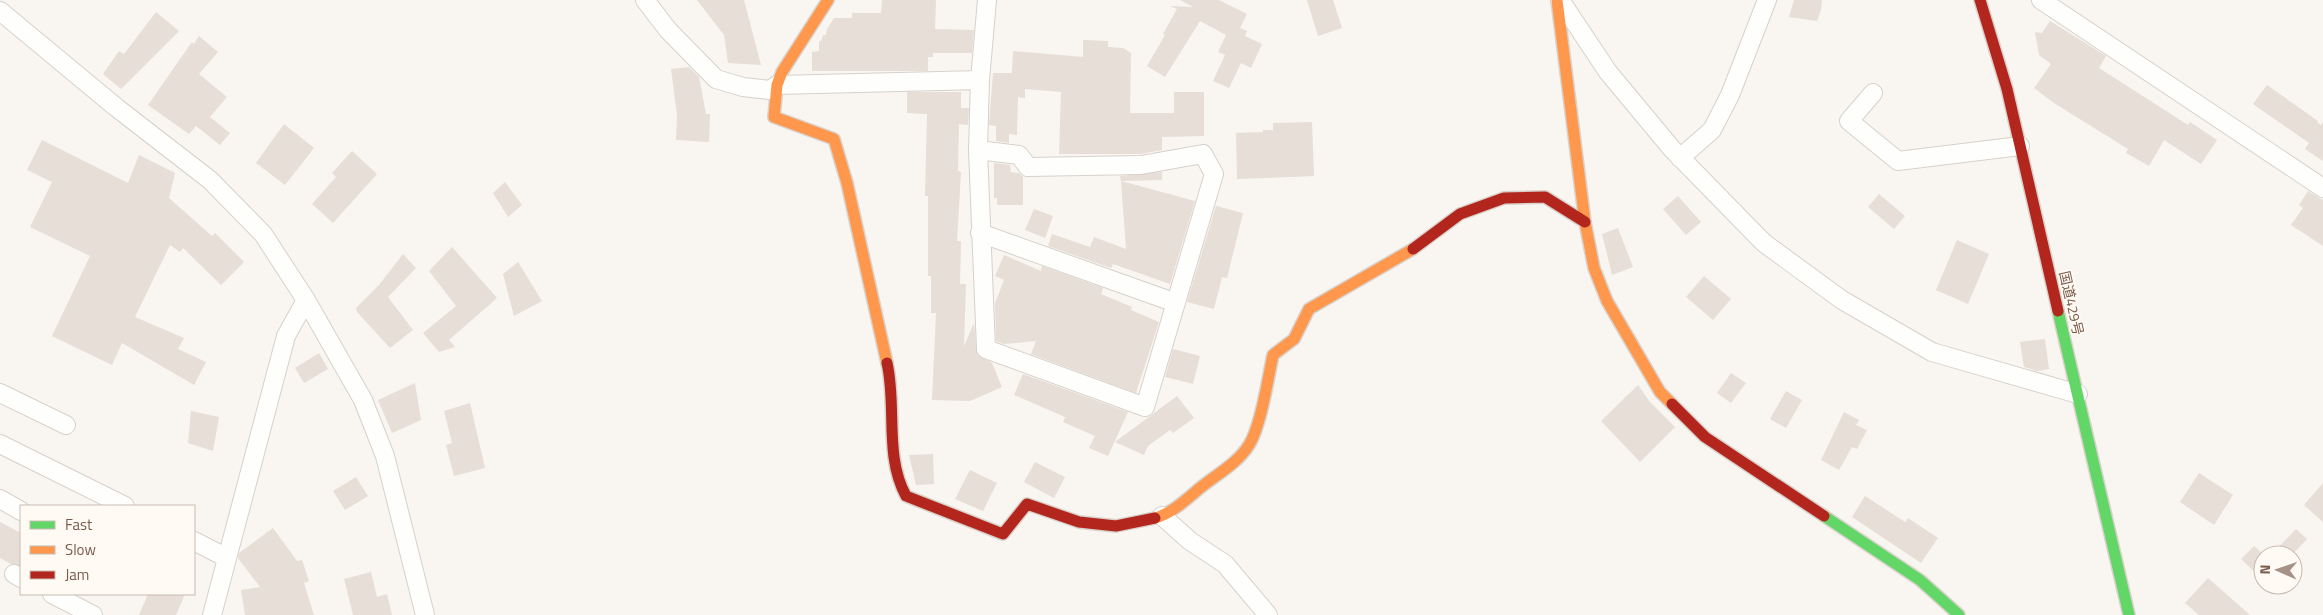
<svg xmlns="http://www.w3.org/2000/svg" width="2323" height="615" viewBox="0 0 2323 615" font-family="'Titillium Web','Noto Sans JP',sans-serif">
<rect width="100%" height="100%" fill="#f9f5f0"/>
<path fill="#e6ded7" d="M697 0H744L761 65 728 63 724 35Z
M882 0H936L935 29 974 30 972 53H933V57H928V71H812V52L819 51V41H821L823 35H826L827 29 834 18H852V13H881Z
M1180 0H1219L1247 14 1240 28 1247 31 1245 36 1262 44 1251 68 1241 63 1229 88 1213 81 1225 55 1218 52 1226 35 1200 21 1165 77 1147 66 1165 35 1163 34 1177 9 1170 6 1193 7Z
M1307 0H1333L1342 28 1318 36Z
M1794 0H1822L1821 10 1817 21 1789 17Z
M156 12 179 31 121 89 103 74 119 51 124 54Z
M2050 21 2106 56 2099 68 2188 125 2190 122 2217 140 2201 164 2164 140 2149 166 2126 153 2128 149 2054 103 2034 88 2051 64 2039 55 2035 32 2042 33Z
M199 36 218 52 199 74 227 97 210 117 230 133 220 145 196 126 189 134 148 105 192 42 194 44Z
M1083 40 1108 41V47L1123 48 1131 53 1130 113H1174V92H1204V136L1162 137V150L1140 154H1059L1061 92 1025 89V98L1018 97 1017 135 1009 134V143L996 141V126L989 125 993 73H1012L1013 51 1083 57Z
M689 67 699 77 706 114H710L709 142 676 140 677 115 671 69Z
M2267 85 2318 121 2317 122 2321 125 2323 122V161L2305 149 2309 143 2253 104Z
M907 92H961V108H969L968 125 959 124 958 171 961 172 957 241H961L960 284H966L964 346 974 323 977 355 992 363 1002 387 970 401 932 400 936 313H931V276H928V196H925L927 114 907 113Z
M1312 122 1314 176 1237 179 1236 133 1263 132V130H1273V123Z
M284 124 314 148 285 185 256 163Z
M42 140 128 183 139 155 175 173 169 198 212 236 215 233 244 262 221 285 183 248 180 252 170 245 135 317 184 338 178 349 206 362 194 385 122 343 112 365 52 336 90 256 30 227 52 182 27 170Z
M352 151 377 174 333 223 312 204 336 177 332 173Z
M994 163 1010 165 1011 172 1019 173 1023 177V205H997V198H994Z
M1162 172V180L1121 181 1120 176Z
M1121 181 1195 201 1170 284 1113 264 1111 268 1048 246 1052 234 1090 247 1094 237 1126 249Z
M505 182 522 205 508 217 493 193Z
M2308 191 2323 200V246L2291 225 2303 208 2299 205Z
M1879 194 1905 216 1894 229 1868 207Z
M1678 196 1701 222 1686 235 1663 209Z
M1216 206 1243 213 1227 278 1222 277 1214 309 1187 302Z
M1034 209 1053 216 1045 238 1025 230Z
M1618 228 1633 267 1612 275 1602 234Z
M1957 240 1989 254 1968 304 1936 290Z
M452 247 497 298 449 340 455 347 439 352 423 333 456 306 429 271Z
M403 254 416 268 388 297 413 330 390 348 357 312 356 308 379 285Z
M1004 255 1041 271 1042 266 1103 288 1101 294 1132 307 1131 310 1159 322 1136 393 1031 354 1036 341 1004 344 996 341 995 303 1004 280 995 276Z
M518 262 542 301 514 316 503 274Z
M1704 276 1731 299 1713 320 1686 297Z
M2045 339 2049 369 2037 371 2024 367 2020 342Z
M1173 349 1200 356 1193 384 1165 377Z
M319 353 328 369 304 383 295 368Z
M1731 373 1746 383 1731 403 1717 393Z
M1023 374 1128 412 1108 456 1089 448 1095 436 1063 422 1065 417 1014 395Z
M415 383 421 420 392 433 378 400Z
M1638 385 1650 402 1675 427 1640 462 1601 421Z
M1786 391 1802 400 1786 428 1770 419Z
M1177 396 1194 418 1173 433 1170 430 1148 446 1144 455 1115 442Z
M470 403 485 468 454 476 446 445 452 443 444 411Z
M191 411 219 417 213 451 188 443Z
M1844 412 1859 420 1856 425 1867 430 1857 449 1852 447 1839 470 1821 460Z
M933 454 934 484 916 485 909 455Z
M1035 462 1065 477 1054 498 1024 482Z
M970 470 997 483 983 511 955 499Z
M2199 473 2233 495 2214 525 2180 502Z
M356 477 368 496 345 510 333 491Z
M2323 483V522L2304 505Z
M1865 496 1905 522 1908 518 1938 538 1921 563 1852 517Z
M0 522 21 533V566L11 564 0 558Z
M273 528 297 561 302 560 309 581 304 583 314 615H245L241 590 260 587 238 558 239 553Z
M2296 529 2307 539 2292 555H2271Z
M2254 546 2263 554V580L2241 559Z
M371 572 377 597 387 594 392 615H353L344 579Z
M2208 578 2250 615H2199L2185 603Z
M148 594H185L176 615H139Z"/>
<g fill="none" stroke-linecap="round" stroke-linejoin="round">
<defs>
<path id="street" d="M645 0 668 30 716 79 743 87 770 90 777 85 980 80
M1560 0 1608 72 1672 149 1764 243 1842 300 1932 352 2078 394
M2041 0 2323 188
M0 11 117 108 210 180 263 234 306 300 363 400 385 456 425 615
M1873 93 1849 121 1898 161 2020 146
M978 150 1019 155 1028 167 1141 165 1203 154 1214 174 1145 407 986 349 978 150 980 80 987 0
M1680 158 1712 130 1730 95 1767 0
M980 233 1176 303
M0 393 66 425
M0 444 125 506
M0 499 21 511
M1162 516 1190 541 1225 564 1268 615
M194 541 227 558
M14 574 21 578
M52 594 93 615
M212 615 286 336 306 300"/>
<path id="fast" d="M2058 311 2129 615
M1824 516 1920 580 1959 615"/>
<path id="slow" d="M828 0 782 72 777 85 774 117 834 139 847 183 887 363
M1557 0 1585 222 1594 268 1607 301 1660 392 1672 404
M1155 518C1171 514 1187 499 1200 488 1216 475 1238 463 1249 445 1261 426 1268 378 1273 355L1294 339 1309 309 1413 249"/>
<path id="jam" d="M1980 0 2007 89 2058 311
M1413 249 1460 214 1504 198 1545 197 1585 222
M887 363C897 406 884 456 906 496L1003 534 1027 504 1079 522 1116 526 1155 518
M1672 404 1705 437 1824 516"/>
</defs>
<use href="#street" stroke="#d7d1cb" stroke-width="20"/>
<use href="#fast" stroke="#d9d2cb" stroke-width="14"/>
<use href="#slow" stroke="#d9d2cb" stroke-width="14"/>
<use href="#jam" stroke="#d9d2cb" stroke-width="14"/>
<use href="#street" stroke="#fefefd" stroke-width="18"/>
<use href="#fast" stroke="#63d668" stroke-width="11"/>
<use href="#slow" stroke="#ff974d" stroke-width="11"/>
<use href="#jam" stroke="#b3261e" stroke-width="11"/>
</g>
<g text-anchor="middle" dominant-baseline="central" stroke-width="4" stroke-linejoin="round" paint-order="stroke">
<g font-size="14" fill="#7a5c4d" stroke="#fffaf3">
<text transform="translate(2072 303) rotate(77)">国道429号</text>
</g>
</g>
<rect x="20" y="505" width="175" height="90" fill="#fffaf3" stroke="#cabbb1"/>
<rect x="30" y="521" width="25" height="8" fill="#63d668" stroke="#cabbb1"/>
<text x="65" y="530" font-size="15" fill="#7a5c4d">Fast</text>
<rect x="30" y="546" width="25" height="8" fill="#ff974d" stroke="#cabbb1"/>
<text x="65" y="555" font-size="15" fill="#7a5c4d">Slow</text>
<rect x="30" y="571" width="25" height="8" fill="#b3261e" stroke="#cabbb1"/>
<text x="65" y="580" font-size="15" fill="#7a5c4d">Jam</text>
<g transform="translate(2278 570) rotate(272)"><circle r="24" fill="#fffaf3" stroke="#cabbb1"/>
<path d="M0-4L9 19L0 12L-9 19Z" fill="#a69286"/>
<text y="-8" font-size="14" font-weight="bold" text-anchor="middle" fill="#7a5c4d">N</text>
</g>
</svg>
